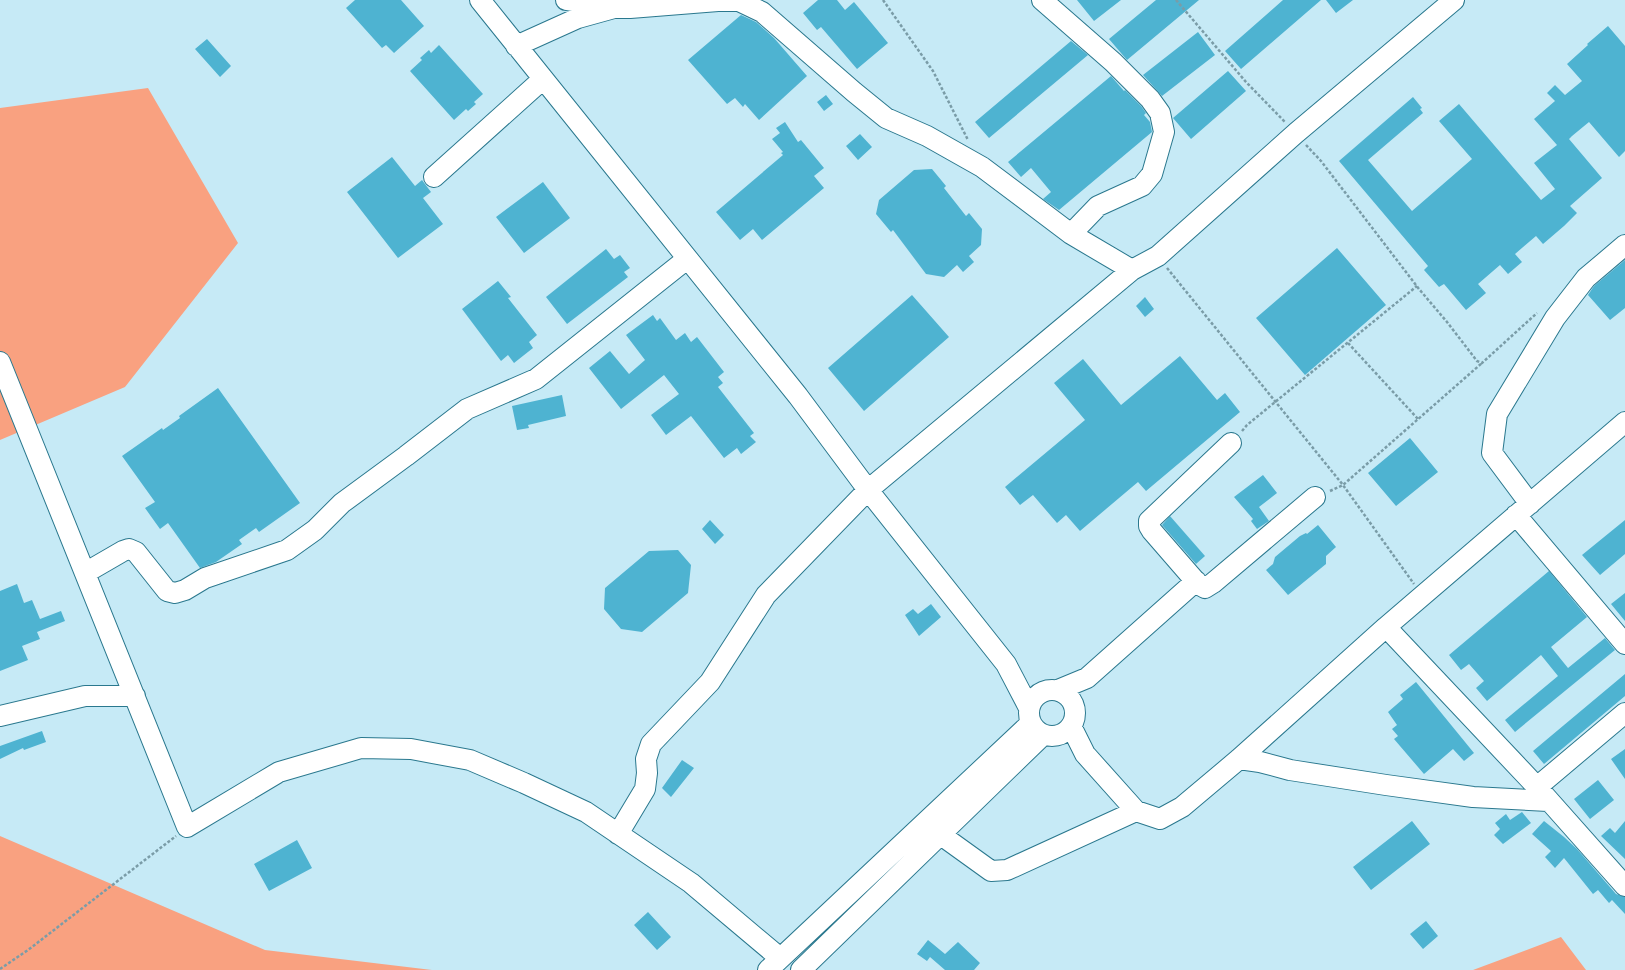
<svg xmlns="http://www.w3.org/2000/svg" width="1625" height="970" viewBox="0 0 1625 970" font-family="Overpass,sans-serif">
<rect width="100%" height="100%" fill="#c6eaf6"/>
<path fill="#f9a180" d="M148 88 238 243 125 387 0 440V108Z
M0 836 265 950 432 970H0Z
M1561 937 1586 970H1473Z"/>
<path fill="#4eb3d1" d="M355 0H401L424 26 394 53 386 45 382 48 346 8Z
M818 0H837L845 10 854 2 888 43 857 69 821 27 817 30 803 13Z
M1077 0H1121L1094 21Z
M1156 0H1199L1127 60 1109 39Z
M1283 0H1321L1241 69 1225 51Z
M1326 0H1353L1336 13Z
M741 15 756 22 774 38 807 76 759 120 745 104 743 107 735 98 727 104 688 60Z
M1608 26 1625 46V151L1619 157 1589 122 1572 136 1569 139 1602 178 1570 206 1577 213 1564 226 1543 244 1536 236 1515 254 1522 262 1508 274 1500 265 1478 284 1486 293 1466 310 1444 284 1439 287 1424 270 1428 266 1339 161 1413 97 1422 108 1420 109 1423 113 1368 160 1412 211 1472 159 1439 121 1459 104 1541 200 1555 189 1534 163 1557 145 1534 119 1555 101 1547 93 1555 85 1565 95 1582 81 1567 64 1588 45 1587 44Z
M1198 32 1215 55 1162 96 1143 75Z
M207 39 231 66 220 77 195 49Z
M1071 41 1088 55 989 138 975 122Z
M439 45 483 94 474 102 476 104 468 111 466 109 454 120 410 71 422 60 420 58 429 50 431 53Z
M1228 71 1246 91 1191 139 1173 118Z
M1111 76 1124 91 1125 90 1141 106 1146 113 1144 115 1150 122 1152 132 1059 210 1043 199 1051 192 1031 168 1021 177 1008 162Z
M826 95 833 104 824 111 817 102Z
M785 122 798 142 801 140 824 168 814 176 824 188 762 240 753 229 740 240 716 212 783 155 781 153 783 152 772 139 780 133 776 128Z
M860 134 872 147 858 160 846 146Z
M392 157 415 186 422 180 431 192 423 198 443 224 398 258 347 192Z
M932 169 946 186 944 188 966 216 969 213 982 229 981 245 969 256 974 262 963 272 957 265 944 277 926 274 893 230 891 232 876 214 879 200 914 170Z
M543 182 570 218 524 253 496 217Z
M1337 248 1386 305 1305 375 1256 318Z
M606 249 614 259 620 255 630 268 624 272 628 277 567 324 546 297Z
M1625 260V308L1610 320 1588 295 1594 286Z
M498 281 511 297 508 298 537 335 529 342 533 348 514 363 508 355 501 361 462 309Z
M912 295 949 337 864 411 828 368Z
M1145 297 1154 309 1145 317 1136 306Z
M653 315 657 321 660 318 676 340 685 333 691 342 697 337 724 372 718 377 723 383 718 387 754 433 750 436 756 442 741 454 737 448 724 458 691 416 666 435 651 415 679 394 664 375 621 409 589 368 610 351 629 374 645 360 626 335Z
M1180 356 1217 400 1225 393 1240 412 1146 491 1138 482 1080 531 1066 515 1057 523 1033 495 1020 505 1005 487 1085 420 1054 383 1083 359 1121 405Z
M218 388 300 503 259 532 256 528 239 540 242 544 216 562 200 568 168 523 160 529 145 508 155 502 122 456 162 428 163 430 180 418 179 416Z
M562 395 566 416 528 425 529 428 517 430 512 406Z
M1410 438 1438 472 1396 506 1368 473Z
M1263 475 1277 493 1259 507 1269 521 1257 529 1251 521 1253 519 1234 497Z
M1170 516 1205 556 1196 564 1162 525Z
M710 520 724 535 715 544 702 529Z
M1625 520V554L1600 575 1582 555Z
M1318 525 1336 547 1326 556V564L1288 595 1266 570 1273 564 1275 557 1300 536 1306 533 1307 534Z
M678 550 691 565 688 593 642 632 621 629 604 609 605 588 649 551Z
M1549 571 1587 617 1551 647 1568 668 1605 638 1615 650 1515 732 1505 720 1558 676 1541 655 1487 701 1476 688 1484 681 1469 664 1461 670 1449 655Z
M17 584 24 603 32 600 40 619 61 611 65 621 37 632 40 639 22 646 28 660 0 671V591Z
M1625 593V621L1611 604Z
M931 604 941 617 919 636 905 615 913 609 918 614Z
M1625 674V696L1544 764 1533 751Z
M1416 682 1474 753 1464 761 1453 749 1424 774 1394 739 1398 736 1392 729 1397 725 1388 712 1403 699 1400 695Z
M42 731 46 742 24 750 23 748 0 759V746Z
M1625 749V779L1611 759Z
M682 760 694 768 671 797 662 788Z
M1598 780 1614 800 1590 819 1574 799Z
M1522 812 1531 823 1503 844 1494 835 1500 829 1495 823 1506 814 1510 820Z
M1412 821 1430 844 1371 890 1353 867Z
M1544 821 1564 837 1577 849 1616 894 1625 897V914L1612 900 1609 903 1598 890 1593 894 1564 858 1555 868 1545 857 1551 851 1532 834Z
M1625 821V859L1601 836 1610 828 1615 833Z
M297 840 312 868 269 891 254 864Z
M648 912 671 937 657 950 634 925Z
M1426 921 1438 936 1423 949 1410 934Z
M928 940 945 954 958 942 980 963 974 970H945L930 957 927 961 917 954Z"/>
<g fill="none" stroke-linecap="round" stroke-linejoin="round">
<defs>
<path id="minor" d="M480 0 798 396 868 490 1006 664 1029 708
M566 0 609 7
M1042 0 1113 62 1150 99 1160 113 1164 132 1152 174 1142 186 1098 206 1071 234 1132 270
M516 46 578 18 614 8H630L718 1H739L762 12 854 92 886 118 927 136 982 167 1071 234
M434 177 543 79
M0 362 187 827 279 772 361 748 411 749 470 760 524 783 586 812 691 883 780 958
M1231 443 1149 521V526L1152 531 1198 584 1205 588 1213 583 1315 497
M1530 504 1492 453 1497 414 1555 318 1586 278 1625 245
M1516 515 1625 644
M85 573 123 551 129 549 136 552 167 591 175 593 185 590 205 578 287 550 315 530 342 503 406 456 467 409 536 379 687 259
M1386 627 1537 787 1625 886
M1029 713a23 23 0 1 1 46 0a23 23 0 1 1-46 0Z
M1058 690 1087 678 1196 581
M0 716 85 696H135
M1071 726 1085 754 1136 811 1160 819 1182 807 1239 759 1386 627 1625 422
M1239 759 1260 762 1290 770 1386 785 1473 797 1548 801
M1537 787 1625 713
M618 834 645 789 647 773 646 759 651 744 710 682 766 595 868 490 1132 270 1158 256 1296 133 1454 0
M941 835 991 871 1007 870 1136 811
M768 970 1031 723
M801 970 1043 735"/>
</defs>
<use href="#minor" stroke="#2a788e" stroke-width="22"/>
<path stroke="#7a9ca7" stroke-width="2.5" stroke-dasharray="3 2" stroke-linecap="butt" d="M883 0 933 71 968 140
M1176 0 1246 82 1285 122
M1306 145 1321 161 1419 289 1447 322 1477 361 1482 363 1537 313
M1167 268 1343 485 1414 584
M1348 343 1418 419
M1242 431 1247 425 1417 286
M1330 491 1343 485 1482 363
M0 969 28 950 176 836"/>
<use href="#minor" stroke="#fff" stroke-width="20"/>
</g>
</svg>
